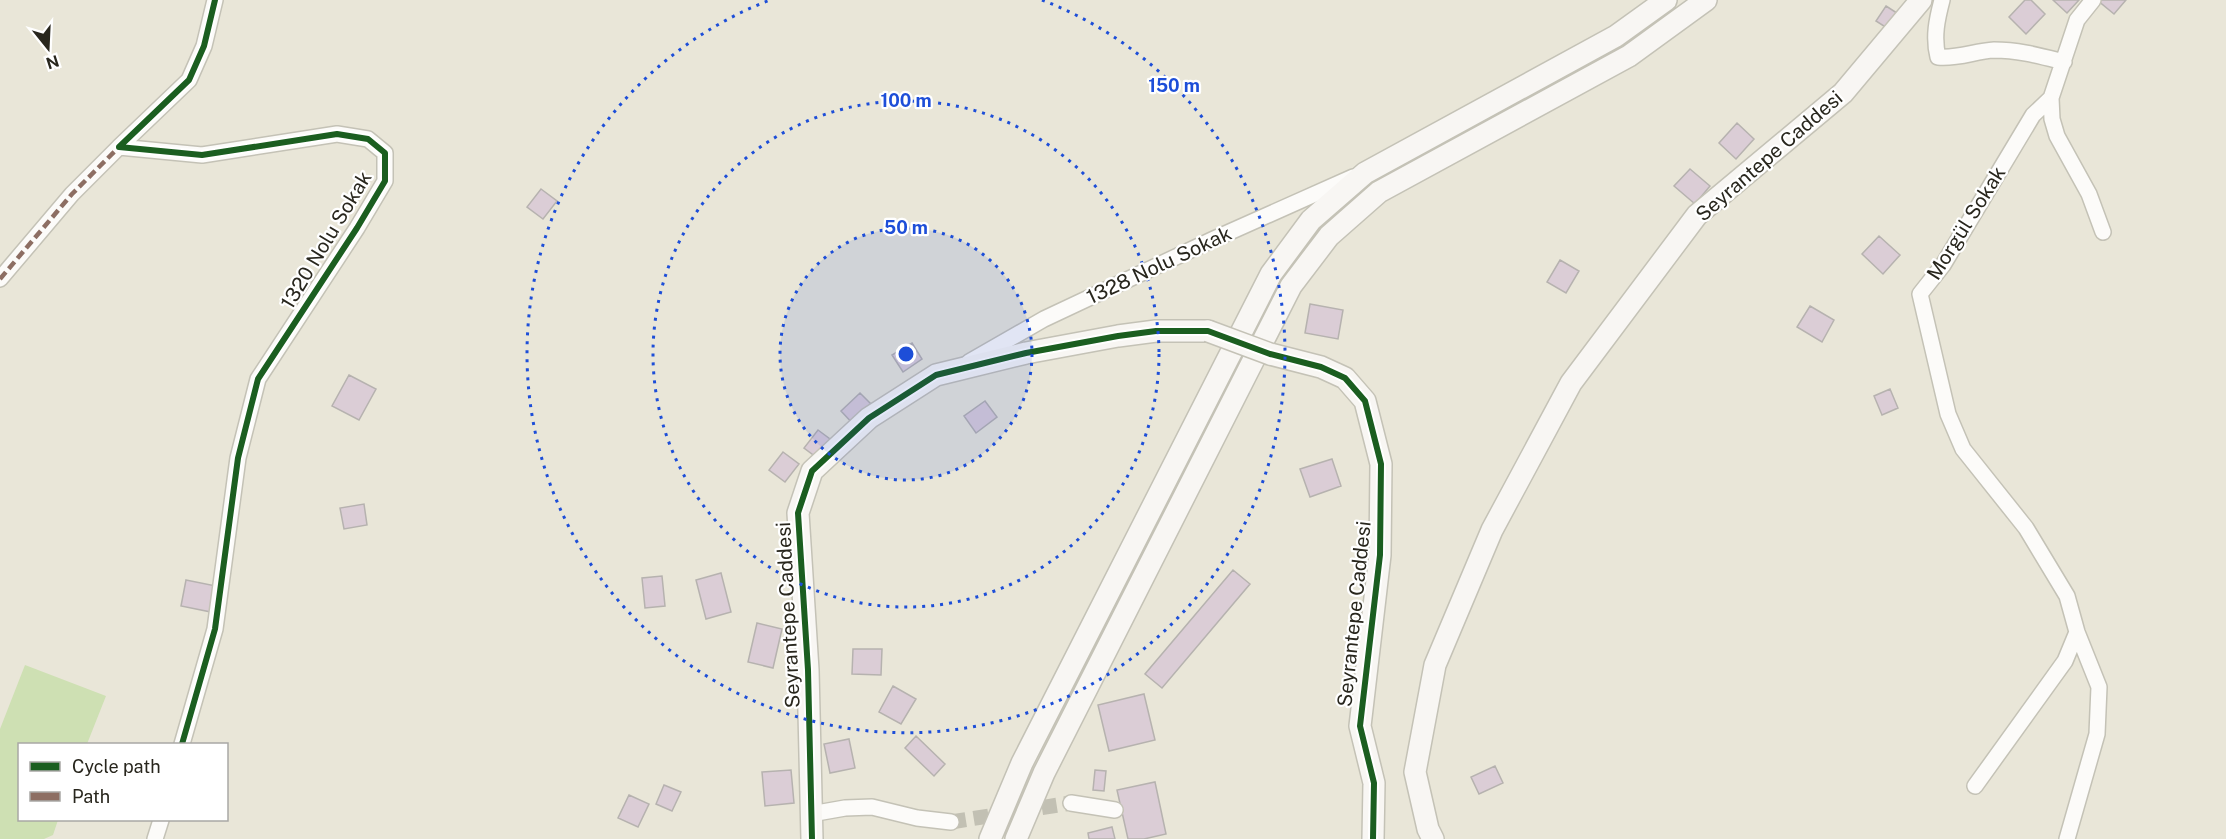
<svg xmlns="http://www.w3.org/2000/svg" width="2226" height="839" viewBox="0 0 2226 839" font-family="'Public Sans',sans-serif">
<rect width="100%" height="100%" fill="#e9e6d8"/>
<path fill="#cee0b3" d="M25 665 106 696 87 744H20V820H58L53 835 44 839H0V729Z"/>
<path fill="#dbcdd6" stroke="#b6b2af" stroke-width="1.5" d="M2025 0H2031L2045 14 2026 34 2009 17Z
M2053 0H2079L2067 13Z
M2097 0H2126L2114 14Z
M1886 6 1900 15 1890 30 1876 21Z
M1737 123 1754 139 1736 159 1719 143Z
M1690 169 1710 186 1695 204 1674 186Z
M541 189 557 201 543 219 527 207Z
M1879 236 1900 255 1883 274 1862 254Z
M1560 260 1579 271 1566 293 1547 282Z
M1310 304 1343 310 1338 339 1305 333Z
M1810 306 1834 320 1822 342 1797 327Z
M912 343 922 359 903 372 892 355Z
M349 375 376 389 359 420 332 406Z
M1890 389 1898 408 1882 415 1874 396Z
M860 393 874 407 855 426 841 411Z
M985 401 997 417 976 433 964 416Z
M818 430 834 442 820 460 804 448Z
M783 452 799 464 785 482 769 470Z
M1332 459 1341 486 1310 497 1300 469Z
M364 504 367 525 344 529 340 508Z
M1233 570 1250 584 1162 688 1145 674Z
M721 573 731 612 706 619 696 580Z
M662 576 665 606 645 608 642 578Z
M186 580 216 586 211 612 181 606Z
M757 623 782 629 773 668 748 662Z
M853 649H882L881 675 852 674Z
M893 686 916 699 901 724 879 712Z
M1144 694 1155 740 1109 751 1098 705Z
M916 736 945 764 934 776 905 748Z
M849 739 855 768 830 773 824 744Z
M1495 766 1503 783 1479 794 1471 777Z
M791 770 794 803 765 806 762 772Z
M1095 770 1106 771 1104 791 1093 790Z
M1155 782 1166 834 1144 839H1128L1117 790Z
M664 785 681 792 672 811 656 804Z
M629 795 649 804 638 827 618 818Z
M1112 827 1115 839H1089L1088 833Z"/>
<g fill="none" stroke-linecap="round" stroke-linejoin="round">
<path stroke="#c2c0b3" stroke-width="15" stroke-dasharray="15 8" stroke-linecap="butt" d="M951 822 1071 803"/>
<defs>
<path id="street" d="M1942 0C1937 19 1933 37 1938 57 1958 59 1975 51 1994 50 2019 50 2040 56 2064 62
M2093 0 2077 20 2051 98 2052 119 2057 136 2089 194 2103 232
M2051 98 2033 115 1943 265 1920 294 1948 414 1963 449 2026 528 2067 596 2077 632 2099 687 2097 734 2067 839
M0 279 72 194 119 147
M969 362 1044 319 1214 239 1353 177
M182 744 215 629 238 458 258 379 357 228 385 181V153L368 139 337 134 202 155 119 147 189 80 204 46 215 0
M1975 786 2065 661 2077 632
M1071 803 1115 810
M811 814 845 808 872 807 917 818 951 822
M155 839 161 820"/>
<path id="secondary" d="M1270 354 1321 367 1345 378 1365 401 1381 464 1380 555 1360 726 1374 783 1373 839
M812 839 808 670 798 513 812 471 869 418 936 375 1026 353 1118 336 1156 331H1208
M990 839 1022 763 1271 274 1311 220 1365 173 1616 36 1666 0
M1016 839 1044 773 1291 286 1329 236 1379 192 1629 56 1706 0
M1433 839 1428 829 1415 772 1435 665 1492 530 1571 383 1697 215 1843 93 1921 0"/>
</defs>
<use href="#street" stroke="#c4c2b6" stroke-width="18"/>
<use href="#secondary" stroke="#c4c2b6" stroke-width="24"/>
<use href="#street" stroke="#fcfbf9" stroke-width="15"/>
<use href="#secondary" stroke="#f8f6f3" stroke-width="21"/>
<defs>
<path id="secondary-bridge" d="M1208 331 1270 354"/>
</defs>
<use href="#secondary-bridge" stroke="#c4c2b6" stroke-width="24" stroke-linecap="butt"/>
<use href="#secondary-bridge" stroke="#f8f6f3" stroke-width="21"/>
<path stroke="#8d6e63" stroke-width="4.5" stroke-dasharray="9 4.5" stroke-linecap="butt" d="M0 279 72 194 119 147"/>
<defs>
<path id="cycleway" d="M182 744 215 629 238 458 258 379 357 228 385 181V153L368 139 337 134 202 155 119 147 189 80 204 46 215 0
M812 839 808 670 798 513 812 471 869 418 936 375 1026 353 1118 336 1156 331H1208L1270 354 1321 367 1345 378 1365 401 1381 464 1380 555 1360 726 1374 783 1373 839"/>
</defs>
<use href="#cycleway" stroke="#fff" stroke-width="10"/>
<use href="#cycleway" stroke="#1b5e20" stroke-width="6"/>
</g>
<circle cx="906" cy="354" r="126" fill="#1d4ed8" fill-opacity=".12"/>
<g fill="none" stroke="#1d4ed8" stroke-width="3" stroke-dasharray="3 6">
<circle cx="906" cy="354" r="126"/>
<circle cx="906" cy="354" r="253"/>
<path d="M1042 0A379 379 0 1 1 770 0"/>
</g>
<g text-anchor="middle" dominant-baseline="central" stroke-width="4.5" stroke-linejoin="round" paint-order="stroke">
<g font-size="20" fill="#28261d" stroke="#fff">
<text transform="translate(1769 156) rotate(-41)">Seyrantepe Caddesi</text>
<text transform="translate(1966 223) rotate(-58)">Morgül Sokak</text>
<text transform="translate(326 240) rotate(-59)">1320 Nolu Sokak</text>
<text transform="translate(1159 265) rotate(-25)">1328 Nolu Sokak</text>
<text transform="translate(1354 614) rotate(-84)">Seyrantepe Caddesi</text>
<text transform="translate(788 615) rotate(-93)">Seyrantepe Caddesi</text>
</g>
</g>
<circle cx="906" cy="354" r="9" fill="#1d4ed8" stroke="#fff" stroke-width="3"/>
<g font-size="18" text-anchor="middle" font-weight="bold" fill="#1d4ed8" stroke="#fff" stroke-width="4.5" stroke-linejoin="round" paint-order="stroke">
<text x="1174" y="92">150 m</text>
<text x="906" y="107">100 m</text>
<text x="906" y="234">50 m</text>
</g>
<rect x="18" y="743" width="210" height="78" fill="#ffffff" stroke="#a9a8a5" stroke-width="1.5"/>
<rect x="30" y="762" width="30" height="9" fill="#1b5e20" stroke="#a9a8a5" stroke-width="1.5"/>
<text x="72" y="773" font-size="18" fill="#28261d">Cycle path</text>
<rect x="30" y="792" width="30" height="9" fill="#8d6e63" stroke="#a9a8a5" stroke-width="1.5"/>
<text x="72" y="803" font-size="18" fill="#28261d">Path</text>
<g transform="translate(48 48) rotate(162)" stroke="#ffffff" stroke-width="4.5" paint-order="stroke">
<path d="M0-4.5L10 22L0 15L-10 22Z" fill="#28261d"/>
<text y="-9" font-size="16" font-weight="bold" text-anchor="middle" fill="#28261d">N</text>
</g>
</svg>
